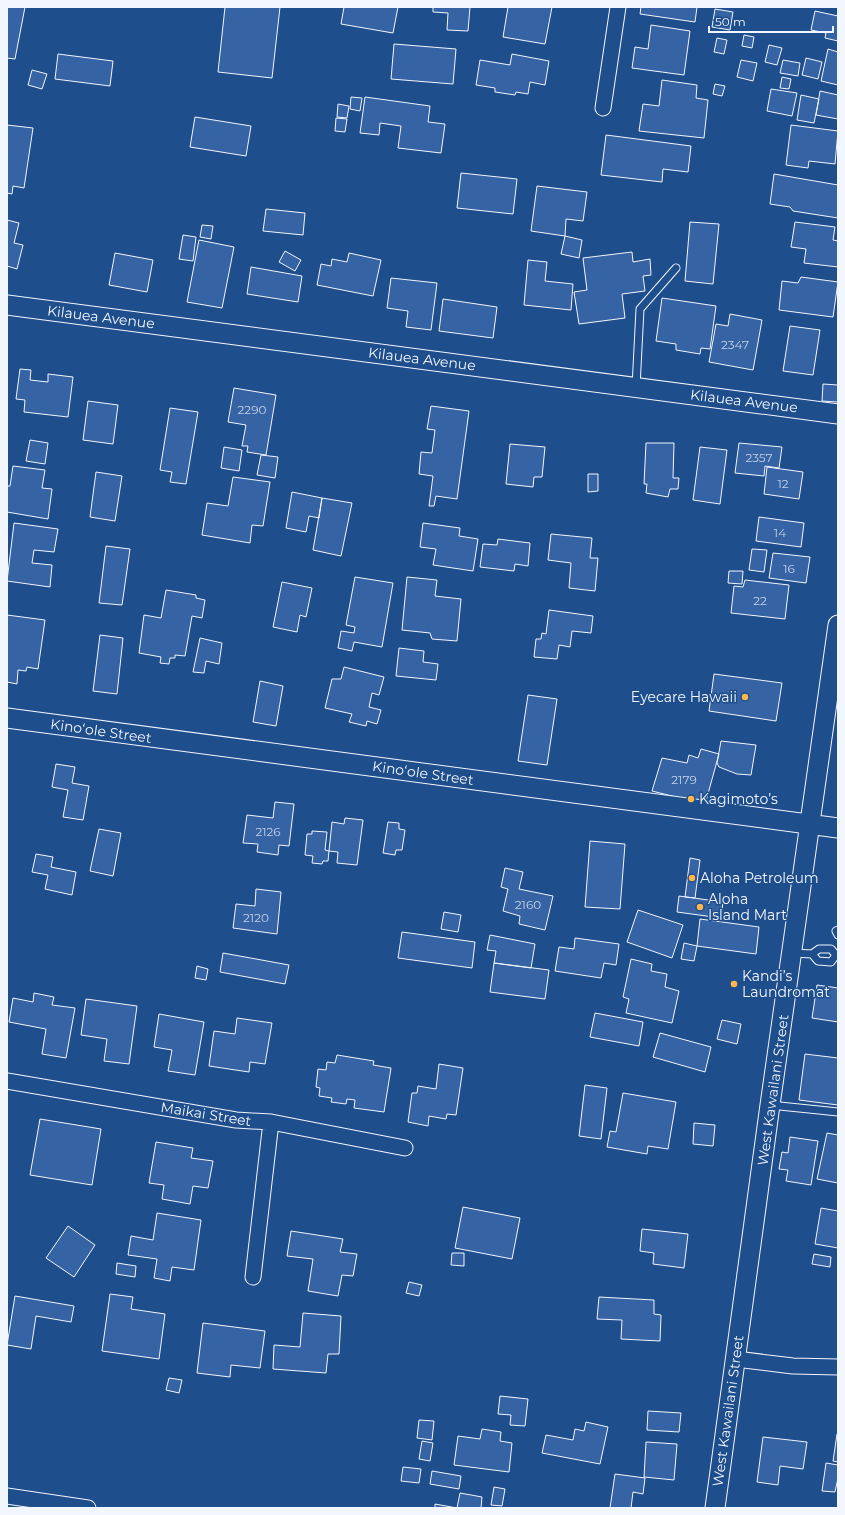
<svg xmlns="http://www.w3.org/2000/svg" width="845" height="1515" viewBox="0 0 845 1515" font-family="Montserrat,sans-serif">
<rect width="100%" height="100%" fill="#1f4e8c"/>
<path fill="#3563a3" stroke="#f2f6ff" d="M7 7H25L15 59 7 58Z
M225 7H280L272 78 218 72Z
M344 7H398L393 33 341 24Z
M433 7H470L468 31 447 30 448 13 433 12Z
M508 7H552L545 44 503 37Z
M641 7H697L695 22 640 14Z
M715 9 733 12 730 30 712 27Z
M815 11 838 16V41L825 38 826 33 811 30Z
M651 25 690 31 684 75 632 68 635 47 648 49Z
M744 35 754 37 752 48 742 46Z
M717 38 727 40 724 54 714 52Z
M394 44 456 49 453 84 391 79Z
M769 45 782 48 777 65 765 62Z
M828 49 838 52V85L821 81Z
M58 54 113 61 110 86 55 79Z
M512 54 549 61 545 85 530 82 528 94 516 92 515 95 495 92V88L476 85 480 60 510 65Z
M806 58 822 62 818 79 802 75Z
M741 60 757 63 753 81 737 77Z
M783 60 800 63 798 76 780 73Z
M32 70 47 74 42 89 28 85Z
M782 77 791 79 789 89 780 88Z
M662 80 697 85 696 98 708 100 704 138 639 131 643 104 659 106Z
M715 84 725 86 722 96 713 94Z
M771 89 797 93 792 116 767 111Z
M820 91 838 95V119L816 115Z
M801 95 819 99 814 123 797 120Z
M351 97 362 98 360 111 350 109Z
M365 97 430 106 428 122 445 124 441 153 398 148 401 126 380 123 379 135 360 133Z
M338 104 349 106 347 118 337 117Z
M195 117 251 126 246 156 190 147Z
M336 118 347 119 345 132 335 131Z
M7 125 33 128 24 188 13 186 12 194 7 193Z
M791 125 838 131 835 164 809 161 808 168 786 165Z
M606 135 691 146 688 172 663 169 662 182 601 175Z
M461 173 517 179 513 214 457 208Z
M774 174 838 185V218L793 211 790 207 770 204Z
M537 186 587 192 583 221 566 219 565 236 531 231Z
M266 209 305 213 303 235 263 231Z
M7 220 19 223 14 243 23 245 17 269 7 266Z
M690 222 719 224 713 284 685 281Z
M795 222 835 227 833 240 838 241V267L804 263 806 249 791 247Z
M202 225 213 226 211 239 200 237Z
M183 235 196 237 193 261 179 259Z
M565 236 582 240 579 258 561 254Z
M199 240 234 247 222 308 187 302Z
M285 251 301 260 295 271 279 262Z
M632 252 633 262 650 259 651 275 643 276 645 291 622 294 625 318 579 324 574 292 587 290 583 258Z
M115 253 153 260 147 292 109 285Z
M349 253 381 260 373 296 317 285 321 264 331 266 332 259 347 262Z
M528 260 547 262 545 281 573 284 571 310 524 305Z
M251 267 302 276 298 302 247 294Z
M801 277 838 282 833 317 779 310 782 281 798 283Z
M391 278 437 283 431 330 406 327 408 311 387 308Z
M662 298 716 306 710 349 701 348 700 354 676 350V344L656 341Z
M443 299 497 307 493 338 439 331Z
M730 314 762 320 753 370 709 362 716 324 728 326Z
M790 326 820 330 813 375 783 371Z
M20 369 31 370 30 380 48 382V374L73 377 68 417 24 412 25 400 16 399Z
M823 384 838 385V402L822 401Z
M234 388 276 395 266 455 247 452 248 446H242L246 425 228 422Z
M88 401 118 405 113 444 83 440Z
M431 406 469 411 457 499 436 496 434 506H429L433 476 419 474 421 452 432 453 435 430 427 429Z
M170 408 198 412 186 484 170 482 172 472 160 470Z
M30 440 48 443 45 464 26 461Z
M646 443H674L673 478H679L678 489H670L668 497 646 493 647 484H644Z
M739 443 782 447 779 468 765 466 764 476 735 473Z
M510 444 545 447 542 477H534L533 487 506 484Z
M224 447 242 450 239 471 221 468Z
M700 447 727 450 720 504 693 500Z
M261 455 278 457 275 478 257 475Z
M13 466 45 470 42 488 52 489 48 519 7 512V486H10Z
M767 467 803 472 799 499 764 494Z
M96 472 122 476 115 521 90 517Z
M588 474H598V491L588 492Z
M233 477 270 482 263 526 252 525 250 543 202 535 207 503 228 506Z
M292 492 322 498 319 518 309 516 306 532 286 528Z
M322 498 352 503 341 556 313 550Z
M759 517 804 523 801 547 756 541Z
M14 523 58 529 54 552 34 550 32 563 52 565 50 587 7 581Z
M423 523 460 528 459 536 478 539 473 571 433 565 436 549 420 547Z
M551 534 592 538 590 558H598L595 591 569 588 571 563 548 560Z
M498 539 530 543 528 566 515 564 514 571 480 567 483 544 497 545Z
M106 546 130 549 122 605 99 603Z
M752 549 767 550 764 572 749 570Z
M773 553 810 557 806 583 769 578Z
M729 571H743L742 584 728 583Z
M355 577 393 583 382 647 354 642 352 651 338 648 341 631 354 633 355 627 346 625Z
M407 577 437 580 435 596 461 599 457 641 432 639 430 633 402 630Z
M745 580 789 585 785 619 731 613 734 586 743 587Z
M282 582 312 588 306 617 300 615 297 632 273 627Z
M166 590 196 595V598L205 600 202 618 192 616 185 656 175 655V658H170L169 664 160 663 161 657 139 653 144 615 161 618Z
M549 610 593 616 591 633 572 631 570 647 559 645 557 659 534 657 536 639H541L542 633 546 634Z
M7 615 45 620 38 669 27 667 26 671 18 670 17 684 7 682Z
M100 635 123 638 117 694 93 691Z
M200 638 222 643 219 664 206 661 204 673 193 672Z
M399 648 424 651 423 662 438 664 436 680 396 676Z
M344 667 384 677 379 695 372 693 369 707 381 710 377 724 367 721 366 726 349 722 352 714 325 708 332 679H341Z
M714 674 782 683 776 721 709 711Z
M260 681 283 686 276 726 253 722Z
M528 695 557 699 547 765 518 761Z
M721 741 756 745 751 775 737 774 719 767 717 763Z
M701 749 719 754 706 801 674 800 676 797 652 791 662 758 687 763 689 755 698 758Z
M56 764 75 767 72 783 89 786 83 820 63 817 68 790 52 787Z
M275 802 294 804 289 846 279 845 278 855 257 852 258 844 243 843 247 815 273 818Z
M345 818 363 820 357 865 337 863 338 852 329 851 332 822 344 824Z
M388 822 399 823V829L405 830 402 850H396L395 855 383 853Z
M99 829 121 833 113 876 90 871Z
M312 831 327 832 325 850 329 851 328 861H323L322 864 312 863 313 856 305 855 307 834H312Z
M590 841 625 844 620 909 585 907Z
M36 854 53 857 51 867 76 872 72 895 45 889 48 875 32 872Z
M690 858 700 860 695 898 685 897Z
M505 868 523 872 519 889 553 896 545 930 519 924 520 916 503 911 508 889 501 887Z
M256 889 281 892 277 934 233 928 236 904 255 906Z
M679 896 723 902 721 918 677 912Z
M638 910 683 925 672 958 627 942Z
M444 912 461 915 458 932 441 929Z
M700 919 759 927 756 954 697 946Z
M402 932 475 942 472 968 398 958Z
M490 935 535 944 531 968 494 963 496 951 487 950Z
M575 938 619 944 616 965 604 963 601 978 555 971 559 947 574 949Z
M684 943 697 946 694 961 681 959Z
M223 953 289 965 285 984 220 972Z
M631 959 652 964 651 971 667 974 665 987 679 991 672 1023 626 1013 629 999 623 997Z
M494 963 549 970 545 999 490 992Z
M197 966 208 969 206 980 195 978Z
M817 985 838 988V1022L812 1018Z
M34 993 54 997 52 1005 75 1008 66 1058 42 1054 46 1029 9 1022 13 998 33 1002Z
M86 999 137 1006 129 1064 104 1061 107 1039 81 1035Z
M595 1013 643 1022 639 1046 590 1037Z
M159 1014 204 1022 195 1075 168 1071 172 1050 154 1047Z
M237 1018 272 1023 265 1064 250 1062 249 1072 209 1066 214 1031 235 1034Z
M722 1020 741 1024 737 1044 717 1039Z
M660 1033 711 1047 705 1072 653 1057Z
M805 1054 838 1058V1105L799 1100Z
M337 1055 374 1061 373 1065 391 1068 384 1112 354 1108 355 1100 347 1099 346 1104 331 1102 332 1098 319 1096 320 1088 316 1087 318 1069 326 1070 327 1062 335 1063Z
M439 1064 463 1068 456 1115 447 1114 446 1119 429 1116 428 1126 408 1122 412 1093H417L418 1086 436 1089Z
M585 1085 607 1088 601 1139 579 1136Z
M623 1093 676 1102 668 1149 648 1146 647 1154 607 1147 610 1131 616 1132Z
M40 1119 101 1129 92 1185 30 1175Z
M694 1123 715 1125 713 1146 693 1144Z
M827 1133 838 1135V1183L817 1179Z
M790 1137 818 1141 811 1185 786 1181 788 1170 779 1169 782 1152 788 1153Z
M156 1142 193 1148 191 1158 213 1161 208 1188 193 1186 190 1204 162 1199 164 1185 149 1183Z
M463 1207 520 1218 512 1259 455 1248Z
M821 1208 838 1211V1248L815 1244Z
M157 1213 201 1220 194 1270 172 1267 170 1281 154 1278 157 1259 128 1255 131 1236 153 1240Z
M68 1226 95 1245 74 1277 46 1258Z
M642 1229 688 1234 684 1268 653 1264 654 1253 640 1251Z
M291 1231 343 1239 340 1252 357 1254 353 1276 342 1275 338 1296 308 1291 313 1259 287 1256Z
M452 1253H464V1266L451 1265Z
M814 1254 831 1257 830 1267 812 1264Z
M117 1263 136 1266 135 1277 116 1274Z
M409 1282 422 1285 419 1296 406 1293Z
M110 1294 133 1297 131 1309 165 1314 159 1359 102 1351Z
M15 1296 74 1306 71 1322 36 1316 31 1349 7 1345Z
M599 1297 654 1300V1314L661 1315 660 1341 621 1339 622 1320 597 1319Z
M303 1313 341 1316 339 1354H328L326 1373 273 1369 274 1345 300 1347Z
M203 1323 265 1331 260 1368 231 1365 230 1377 197 1373Z
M169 1378 182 1380 179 1393 166 1390Z
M500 1396 528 1399 525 1426 510 1425 511 1415 498 1414Z
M648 1411 681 1413 679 1432 647 1430Z
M419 1420 434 1421 432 1440 417 1438Z
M586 1422 608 1427 600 1464 542 1453 546 1435 573 1440 575 1429 584 1431Z
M482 1429 501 1432 500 1441 512 1443 509 1472 454 1465 458 1436 480 1439Z
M837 1434 838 1435V1462L833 1461Z
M763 1437 807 1442 803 1469 780 1466 778 1485 757 1482Z
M422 1441 433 1443 430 1461 419 1459Z
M646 1442 677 1444 674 1480 644 1477Z
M826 1463 838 1465V1478L835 1492 822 1491Z
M403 1467 421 1469 419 1483 401 1481Z
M432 1471 461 1476 459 1489 430 1484Z
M615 1474 645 1478 643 1494 633 1492 631 1508H610Z
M494 1487 505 1489 502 1506 491 1505Z
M460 1493 482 1497 481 1508H435V1504L457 1508Z"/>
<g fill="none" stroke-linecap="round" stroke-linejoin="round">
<defs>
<path id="service" d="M636 387 640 309 676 268
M838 930 836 931 838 935
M793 953 812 954 819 949H831L836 955 831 962 818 961 812 954
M770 1105 838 1112"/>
<path id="minor" d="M603 108 618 7
M7 1081 236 1120 271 1122 405 1148
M253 1277 271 1122
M736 1359 793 1366 838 1367
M7 1496 88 1508"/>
<path id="tertiary" d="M7 305 838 414
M7 718 838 828
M715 1508 770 1105 838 625"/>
</defs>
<use href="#service" stroke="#f2f6ff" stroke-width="9"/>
<use href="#minor" stroke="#f2f6ff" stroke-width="17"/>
<use href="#tertiary" stroke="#f2f6ff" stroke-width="21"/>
<use href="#service" stroke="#1f4e8c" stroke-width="7"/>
<use href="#minor" stroke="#1f4e8c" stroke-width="15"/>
<use href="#tertiary" stroke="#1f4e8c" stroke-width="19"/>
</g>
<g fill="#ffb74d" stroke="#1f4e8c" stroke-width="1.5">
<circle cx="745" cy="697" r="4"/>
<circle cx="691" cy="799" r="4"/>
<circle cx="692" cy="878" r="4"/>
<circle cx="700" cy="907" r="4"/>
<circle cx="734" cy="984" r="4"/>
</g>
<g text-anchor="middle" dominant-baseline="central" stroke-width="3" stroke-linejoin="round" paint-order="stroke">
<g font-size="12" fill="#c3d1e8">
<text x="735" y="344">2347</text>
<text x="252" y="409">2290</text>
<text x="759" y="457">2357</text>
<text x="783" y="483">12</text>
<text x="780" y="532">14</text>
<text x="789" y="568">16</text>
<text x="760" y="600">22</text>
<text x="684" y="779">2179</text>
<text x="268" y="831">2126</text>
<text x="528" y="904">2160</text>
<text x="256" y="917">2120</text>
</g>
<g font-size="14" fill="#f2f6ff" stroke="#1f4e8c">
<text transform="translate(101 317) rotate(7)">Kilauea Avenue</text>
<text transform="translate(422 359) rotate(7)">Kilauea Avenue</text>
<text transform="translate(744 401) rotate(7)">Kilauea Avenue</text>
<text transform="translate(101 731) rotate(8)">Kinoʻole Street</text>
<text transform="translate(423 773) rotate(8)">Kinoʻole Street</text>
<text transform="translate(773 1090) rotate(-82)">West Kawailani Street</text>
<text transform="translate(206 1114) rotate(9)">Maikai Street</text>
<text transform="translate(728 1411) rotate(-82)">West Kawailani Street</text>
</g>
<g font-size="14" fill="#f2f6ff" stroke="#1f4e8c" text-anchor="start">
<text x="737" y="697" text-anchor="end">Eyecare Hawaii</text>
<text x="699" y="799">Kagimoto’s</text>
<text x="700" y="878">Aloha Petroleum</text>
<text x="708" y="899">Aloha<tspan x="708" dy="16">Island Mart</tspan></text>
<text x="742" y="976">Kandi’s<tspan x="742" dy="16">Laundromat</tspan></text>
</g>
</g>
<rect width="845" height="1515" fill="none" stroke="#f2f6ff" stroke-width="16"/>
<path d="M709 26v6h124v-6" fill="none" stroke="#f2f6ff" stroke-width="2"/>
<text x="715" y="26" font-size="12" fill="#f2f6ff" stroke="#1f4e8c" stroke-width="3" paint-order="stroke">50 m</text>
</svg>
